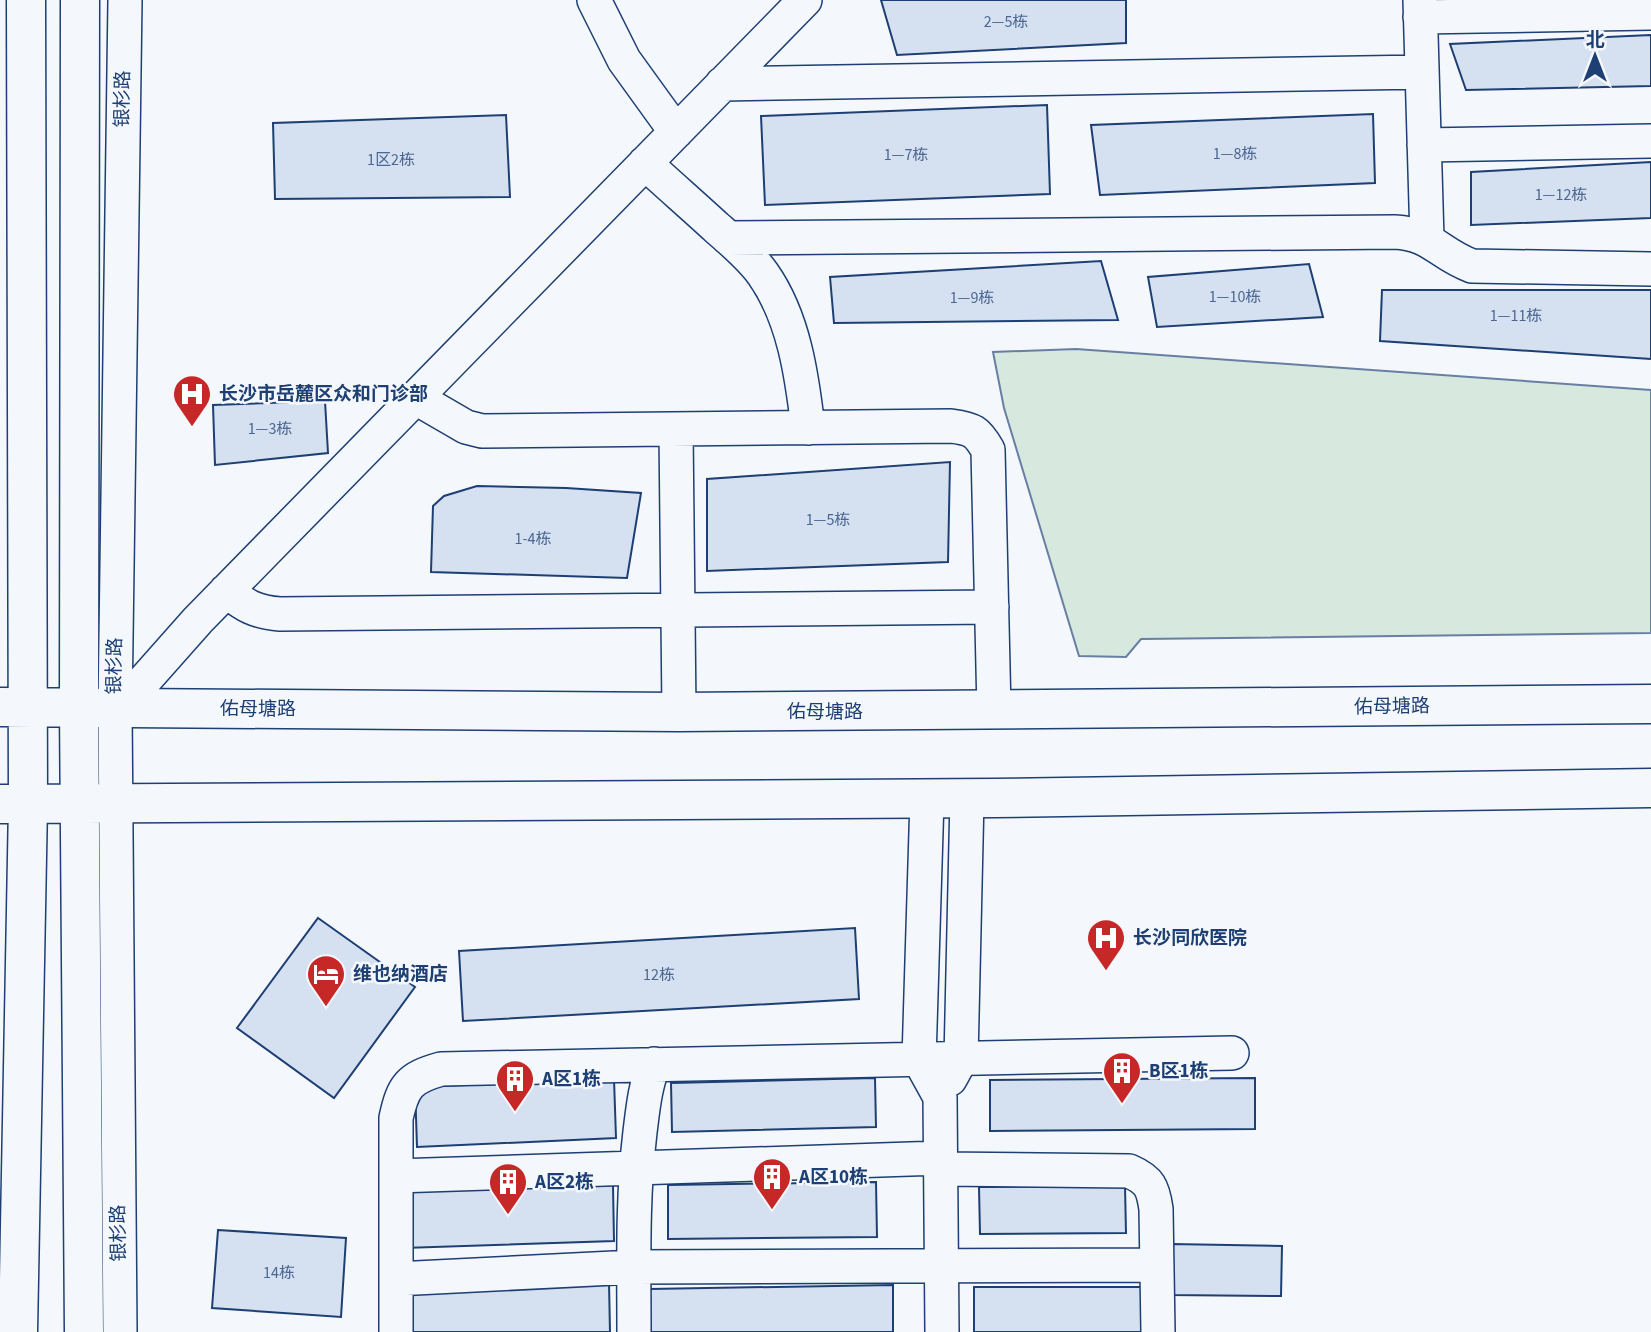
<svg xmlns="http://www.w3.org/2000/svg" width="1651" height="1332" viewBox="0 0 1651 1332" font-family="'Source Sans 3','Noto Sans SC',sans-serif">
<rect width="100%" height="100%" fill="#f4f7fb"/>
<path fill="#d7e8df" stroke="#687fa3" stroke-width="2" d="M1076 349 1651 390V633L1141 639 1126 657 1079 656 1004 408 993 352Z"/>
<path fill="#d5e0f0" stroke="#1d3f73" stroke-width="2" d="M881 0H1126V43L897 55Z
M1651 35V86L1466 90 1450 44Z
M1047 105 1050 194 765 205 761 116Z
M1373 114 1375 183 1100 195 1091 125Z
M506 115 510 197 275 199 273 123Z
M1651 162V218L1471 225V172Z
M1101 261 1118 320 834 323 830 277Z
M1309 264 1323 317 1157 327 1148 277Z
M1382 290H1651V359L1380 341Z
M325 401 328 453 215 465 213 405Z
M950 462 948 562 707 571V479Z
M477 486 566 488 641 493 627 578 431 572 433 506 444 496Z
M318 918 415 987 334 1098 237 1028Z
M855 928 859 999 463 1021 459 951Z
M875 1078 876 1127 672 1132 671 1083Z
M1255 1078V1129L990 1131V1080Z
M614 1079 616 1138 417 1147 415 1087Z
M876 1182 877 1237 668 1239V1185Z
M613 1185 614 1241 404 1248 402 1191Z
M1125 1186 1126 1233 980 1234 979 1187Z
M218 1230 346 1238 341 1317 212 1308Z
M1171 1244 1282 1246 1281 1296 1170 1295Z
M609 1282 610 1332H404L403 1287Z
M893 1285V1332H650V1289Z
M974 1287H1142V1332H974Z"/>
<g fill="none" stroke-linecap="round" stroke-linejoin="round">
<defs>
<path id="minor" d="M594 0 624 60 676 132
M1420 0 1427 239
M1420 17 1651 13
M722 84 1422 72
M1424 145 1651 141
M645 163C669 185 693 206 717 228 733 242 751 257 763 274 794 318 802 376 808 428
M728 238 1395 232C1432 234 1439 254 1472 266L1651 269
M416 398 466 427 482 431 951 426C973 429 977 431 988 450L994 711
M676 430 679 712
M226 591C246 606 255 612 280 614L992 607
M120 708 198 620 805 0
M927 799 919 1059 940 1097 942 1332
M950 1079 961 1059 967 798
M940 1169 1129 1171C1150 1180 1153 1188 1156 1209L1158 1332
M396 1176 940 1158
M396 1279 634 1267 1157 1265
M120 1332 115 709 125 0
M396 1332V1118C403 1086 409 1078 441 1069L1232 1053
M634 1332C634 1265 632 1199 640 1132 643 1108 645 1086 654 1064"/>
<path id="major" d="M80 0 79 709 84 1332
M0 707 679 712 1651 704
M0 804 995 798 1651 788
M18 1332 28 804 26 0"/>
</defs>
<use href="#minor" stroke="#1d3f73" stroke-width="36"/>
<use href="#major" stroke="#1d3f73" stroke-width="41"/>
<use href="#minor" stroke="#f4f7fb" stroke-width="33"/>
<use href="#major" stroke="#f4f7fb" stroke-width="38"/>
</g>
<defs>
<symbol id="hospital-pin" viewBox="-11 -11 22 30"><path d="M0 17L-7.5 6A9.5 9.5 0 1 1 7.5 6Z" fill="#c62828" stroke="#f4f7fb"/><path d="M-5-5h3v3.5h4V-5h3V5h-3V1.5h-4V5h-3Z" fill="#fff"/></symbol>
<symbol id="hotel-pin" viewBox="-11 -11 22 30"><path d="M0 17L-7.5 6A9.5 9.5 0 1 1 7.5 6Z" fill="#c62828" stroke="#f4f7fb"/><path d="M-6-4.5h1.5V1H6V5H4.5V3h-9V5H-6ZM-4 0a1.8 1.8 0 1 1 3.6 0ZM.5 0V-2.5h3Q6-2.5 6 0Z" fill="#fff"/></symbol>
<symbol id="building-pin" viewBox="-11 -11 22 30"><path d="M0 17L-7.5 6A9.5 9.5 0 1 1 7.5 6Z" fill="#c62828" stroke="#f4f7fb"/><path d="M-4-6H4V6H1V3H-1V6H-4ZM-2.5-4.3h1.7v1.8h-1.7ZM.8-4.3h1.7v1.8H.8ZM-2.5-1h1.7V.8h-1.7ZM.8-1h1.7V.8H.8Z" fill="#fff"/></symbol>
</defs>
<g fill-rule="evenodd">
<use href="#hospital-pin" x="170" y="372" width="44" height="60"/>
<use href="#hospital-pin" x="1084" y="916" width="44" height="60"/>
<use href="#hotel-pin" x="304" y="952" width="44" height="60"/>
<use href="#building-pin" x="1100" y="1049" width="44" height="60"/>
<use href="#building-pin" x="493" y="1057" width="44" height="60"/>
<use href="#building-pin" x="750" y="1155" width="44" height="60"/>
<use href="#building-pin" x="486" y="1160" width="44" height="60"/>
</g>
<g text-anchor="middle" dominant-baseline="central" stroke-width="5" stroke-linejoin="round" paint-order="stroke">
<g font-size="16" fill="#4b6792">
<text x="1006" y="22">2—5栋</text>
<text x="1235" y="154">1—8栋</text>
<text x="906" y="155">1—7栋</text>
<text x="391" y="160">1区2栋</text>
<text x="1561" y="195">1—12栋</text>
<text x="1235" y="297">1—10栋</text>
<text x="972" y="298">1—9栋</text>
<text x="1516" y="316">1—11栋</text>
<text x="270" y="429">1—3栋</text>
<text x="828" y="520">1—5栋</text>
<text x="533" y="539">1-4栋</text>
<text x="659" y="975">12栋</text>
<text x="279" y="1273">14栋</text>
</g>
<g font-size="19" fill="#1d3f73" stroke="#f4f7fb">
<text transform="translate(123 99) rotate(-89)">银杉路</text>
<text transform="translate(115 666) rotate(-89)">银杉路</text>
<text transform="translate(1392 707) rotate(-1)">佑母塘路</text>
<text x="258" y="709">佑母塘路</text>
<text x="825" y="712">佑母塘路</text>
<text transform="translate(119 1233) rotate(-91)">银杉路</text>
</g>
<g font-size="19" font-weight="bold" fill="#1d3f73" stroke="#f4f7fb" text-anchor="start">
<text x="219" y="394">长沙市岳麓区众和门诊部</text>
<text x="1133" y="938">长沙同欣医院</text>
<text x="353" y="974">维也纳酒店</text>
<text x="1149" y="1071">B区1栋</text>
<text x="542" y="1079">A区1栋</text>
<text x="799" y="1177">A区10栋</text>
<text x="535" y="1182">A区2栋</text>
</g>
</g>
<g transform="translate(1595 56)" stroke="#f4f7fb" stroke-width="5" paint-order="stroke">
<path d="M0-5L12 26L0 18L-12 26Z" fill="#1d3f73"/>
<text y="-10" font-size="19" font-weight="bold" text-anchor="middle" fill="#1d3f73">北</text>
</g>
</svg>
